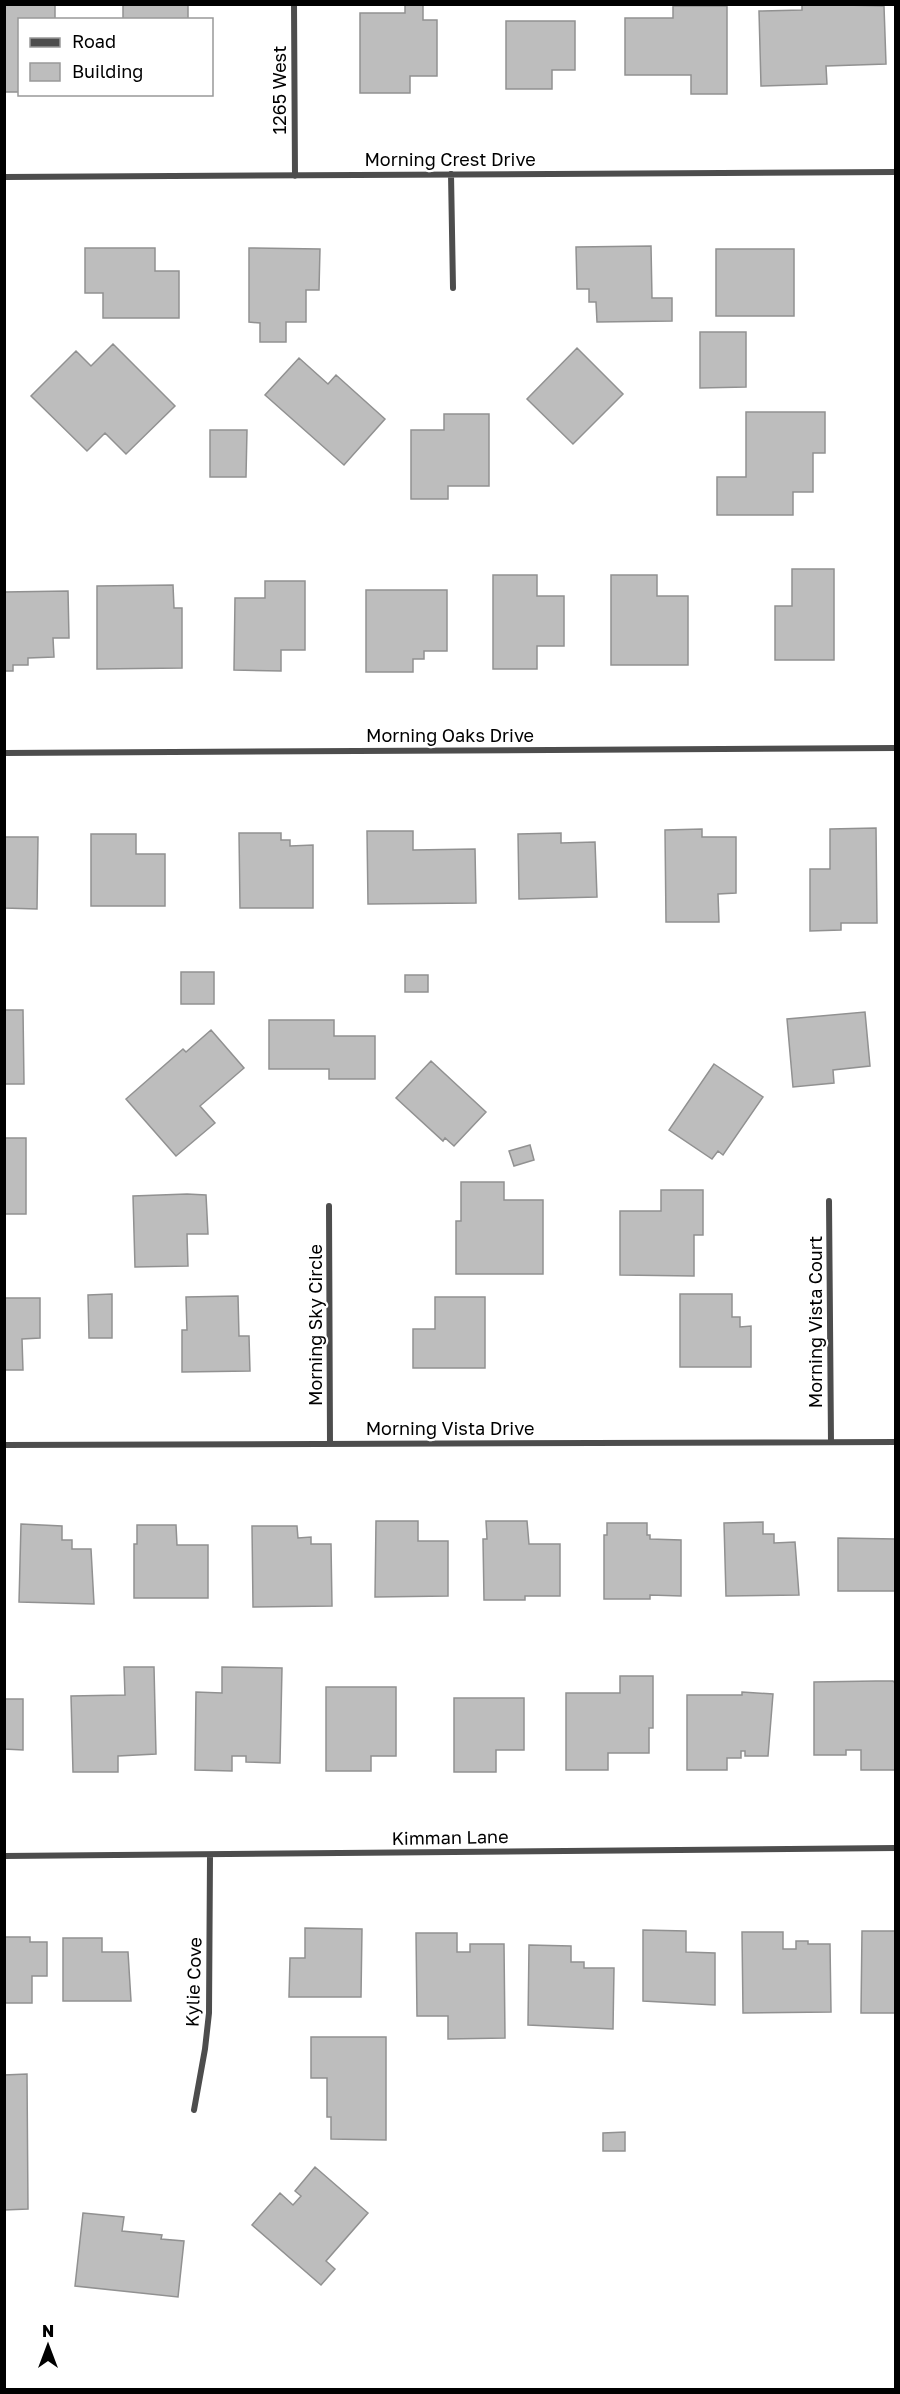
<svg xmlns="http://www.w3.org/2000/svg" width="900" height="2394" viewBox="0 0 900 2394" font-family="'Golos Text',sans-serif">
<rect width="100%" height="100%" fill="#fff"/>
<path fill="#bdbdbd" stroke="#919191" stroke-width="1.5" d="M4 4H55V20H20V92H4Z
M123 4H188V20H123Z
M405 4H423V20H437V76H410V93H360V13H405Z
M802 4 884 6 886 64 826 66 827 84 761 86 759 11 802 10Z
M673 6H727V94H691V75H625V18H673Z
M506 21H575V70H552V89H506Z
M651 246 652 298H672V321L597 322 596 302H589V289H577L576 247Z
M85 248H155V271H179V318H103V293H85Z
M249 248 320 249 319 290H306V322H286V342H260V323L249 322Z
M716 249H794V316H716Z
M700 332H746V387L700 388Z
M113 344 175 406 126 454 105 433 87 451 31 396 76 351 91 366Z
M577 348 623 394 573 444 527 399Z
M299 358 328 384 336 375 385 419 344 465 265 395Z
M746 412H825V453H813V492H793V515H717V477H746Z
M444 414H489V486H448V499H411V430H444Z
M210 430H247L246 477H210Z
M792 569H834V660H775V606H792Z
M493 575H537V596H564V646H537V669H493Z
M611 575H657V596H688V665H611Z
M265 581H305V650H281V671L234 670 235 598H265Z
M173 585 174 608H182V668L97 669V586Z
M366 590H447V651H424V659H413V672H366Z
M68 591 69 638H53L54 657 28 658V665H13V671H4V592Z
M876 828 877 923H841V930L810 931V869H830V829Z
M702 829V837H736V893L718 894 719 922H666L665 830Z
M367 831H413V850L475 849 476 903 368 904Z
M239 833H281V840H290V846L313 845V908H240Z
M561 833V843L595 842 597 897 519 899 518 834Z
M91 834H136V854H165V906H91Z
M4 837H38L37 909 4 908Z
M181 972H214V1004H181Z
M405 975H428V992H405Z
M4 1010H23L24 1084H4Z
M865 1012 870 1066 833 1070 834 1083 793 1087 787 1019Z
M269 1020H334V1036H375V1079H329V1069H269Z
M211 1030 244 1068 200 1106 215 1123 176 1156 126 1099 183 1049 186 1052Z
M431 1061 486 1112 454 1146 445 1138 443 1141 396 1098Z
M714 1064 763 1097 723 1155 718 1151 712 1159 669 1130Z
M4 1138H26V1214H4Z
M530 1145 534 1160 514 1166 509 1151Z
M461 1182H504V1200H543V1274H456V1221H461Z
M661 1190H703V1235H694V1276L620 1275V1211H661Z
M187 1194 206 1195 208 1234H187L188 1266 135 1267 133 1196Z
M112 1294V1338H89L88 1295Z
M680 1294H732V1317H740V1327L751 1326V1367H680Z
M238 1296 239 1336H249L250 1371 182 1372V1330H187L186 1297Z
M435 1297H485V1368H413V1329H435Z
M4 1298H40V1338L22 1339 23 1370H4Z
M376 1521H418V1541H448V1596L375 1597Z
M486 1521H527L529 1544H560V1596H525V1600H484L483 1539H487Z
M763 1522V1534H774V1543L795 1542 799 1595 726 1596 724 1523Z
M607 1523H647V1535H650V1539L681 1540V1596L650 1595V1599H604V1535H607Z
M21 1524 62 1526V1540H72V1549H91L94 1604 19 1602Z
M137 1525H176L177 1545H208V1598H134V1544H137Z
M252 1526H297L298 1538 311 1537V1544H331L332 1606 253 1607Z
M838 1538 896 1539V1591H838Z
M124 1667H154L156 1754 118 1756V1772H73L71 1696 125 1695Z
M222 1667 282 1668 280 1763 246 1762V1756H232V1771L195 1770 196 1692 222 1693Z
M620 1676H653V1728H649V1753H608V1770H566V1693H620Z
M876 1681H893L896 1684V1770H861V1750H846V1755H814V1682Z
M326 1687H396V1756H371V1771H326Z
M742 1692 773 1694 768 1756H745V1751H741V1758H727V1770H687V1695H742Z
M454 1698H524V1750H496V1772H454Z
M4 1699H23V1750L4 1749Z
M305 1928 362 1929 361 1997H289L290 1958H305Z
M643 1930 686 1931V1952L715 1953V2005L643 2001Z
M862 1931H896V2018L895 2013H861Z
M742 1932H783V1949H796V1941H808V1944H830L831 2012 743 2013Z
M416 1933H457V1952H470V1944H504L505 2038 448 2039V2016H417Z
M4 1937H30V1942H47V1976H32V2003H4Z
M63 1938H102V1952H128L131 2001H63Z
M529 1945 571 1946V1962H584V1968H614L613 2029 528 2025Z
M311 2037H386V2140L331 2139V2117H327V2078H311Z
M27 2074 28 2209 4 2210V2075Z
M625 2132V2151H603V2133Z
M315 2167 368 2213 326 2261 335 2269 321 2285 252 2225 280 2193 293 2205 301 2196 295 2191Z
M83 2213 124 2217 122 2231 162 2235 161 2239 184 2241 178 2297 75 2286Z"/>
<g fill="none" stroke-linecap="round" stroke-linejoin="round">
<path stroke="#4d4d4d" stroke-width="6" d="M294 4 295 176
M451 174 453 288
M4 177 896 172
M4 753 896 748
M829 1201 831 1442
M329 1206 330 1444
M4 1445 896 1442
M4 1856 896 1848
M194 2110 205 2049 209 2013 210 1855"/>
</g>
<g text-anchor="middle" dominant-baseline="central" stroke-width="4.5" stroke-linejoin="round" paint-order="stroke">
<g font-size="18" fill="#000" stroke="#fff">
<text transform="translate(279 90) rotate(-90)">1265 West</text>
<text x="450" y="159">Morning Crest Drive</text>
<text x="450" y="735">Morning Oaks Drive</text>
<text transform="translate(815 1322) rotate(-90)">Morning Vista Court</text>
<text transform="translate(315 1325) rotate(-90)">Morning Sky Circle</text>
<text x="450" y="1428">Morning Vista Drive</text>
<text transform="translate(450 1837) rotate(-1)">Kimman Lane</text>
<text transform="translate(193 1982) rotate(-88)">Kylie Cove</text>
</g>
</g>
<rect width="900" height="2394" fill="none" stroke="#000000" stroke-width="12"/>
<rect x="18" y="18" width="195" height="78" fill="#ffffff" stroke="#999999" stroke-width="1.5"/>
<rect x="30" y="38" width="30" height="9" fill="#4d4d4d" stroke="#999999" stroke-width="1.5"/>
<text x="72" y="48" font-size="18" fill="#000000">Road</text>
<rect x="30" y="63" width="30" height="18" fill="#bdbdbd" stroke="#999999" stroke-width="1.5"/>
<text x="72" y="78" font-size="18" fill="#000000">Building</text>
<g transform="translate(48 2346)" stroke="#ffffff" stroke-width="4.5" paint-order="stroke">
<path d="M0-4.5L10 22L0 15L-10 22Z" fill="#000000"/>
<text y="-9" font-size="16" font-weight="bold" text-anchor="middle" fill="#000000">N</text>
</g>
</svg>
